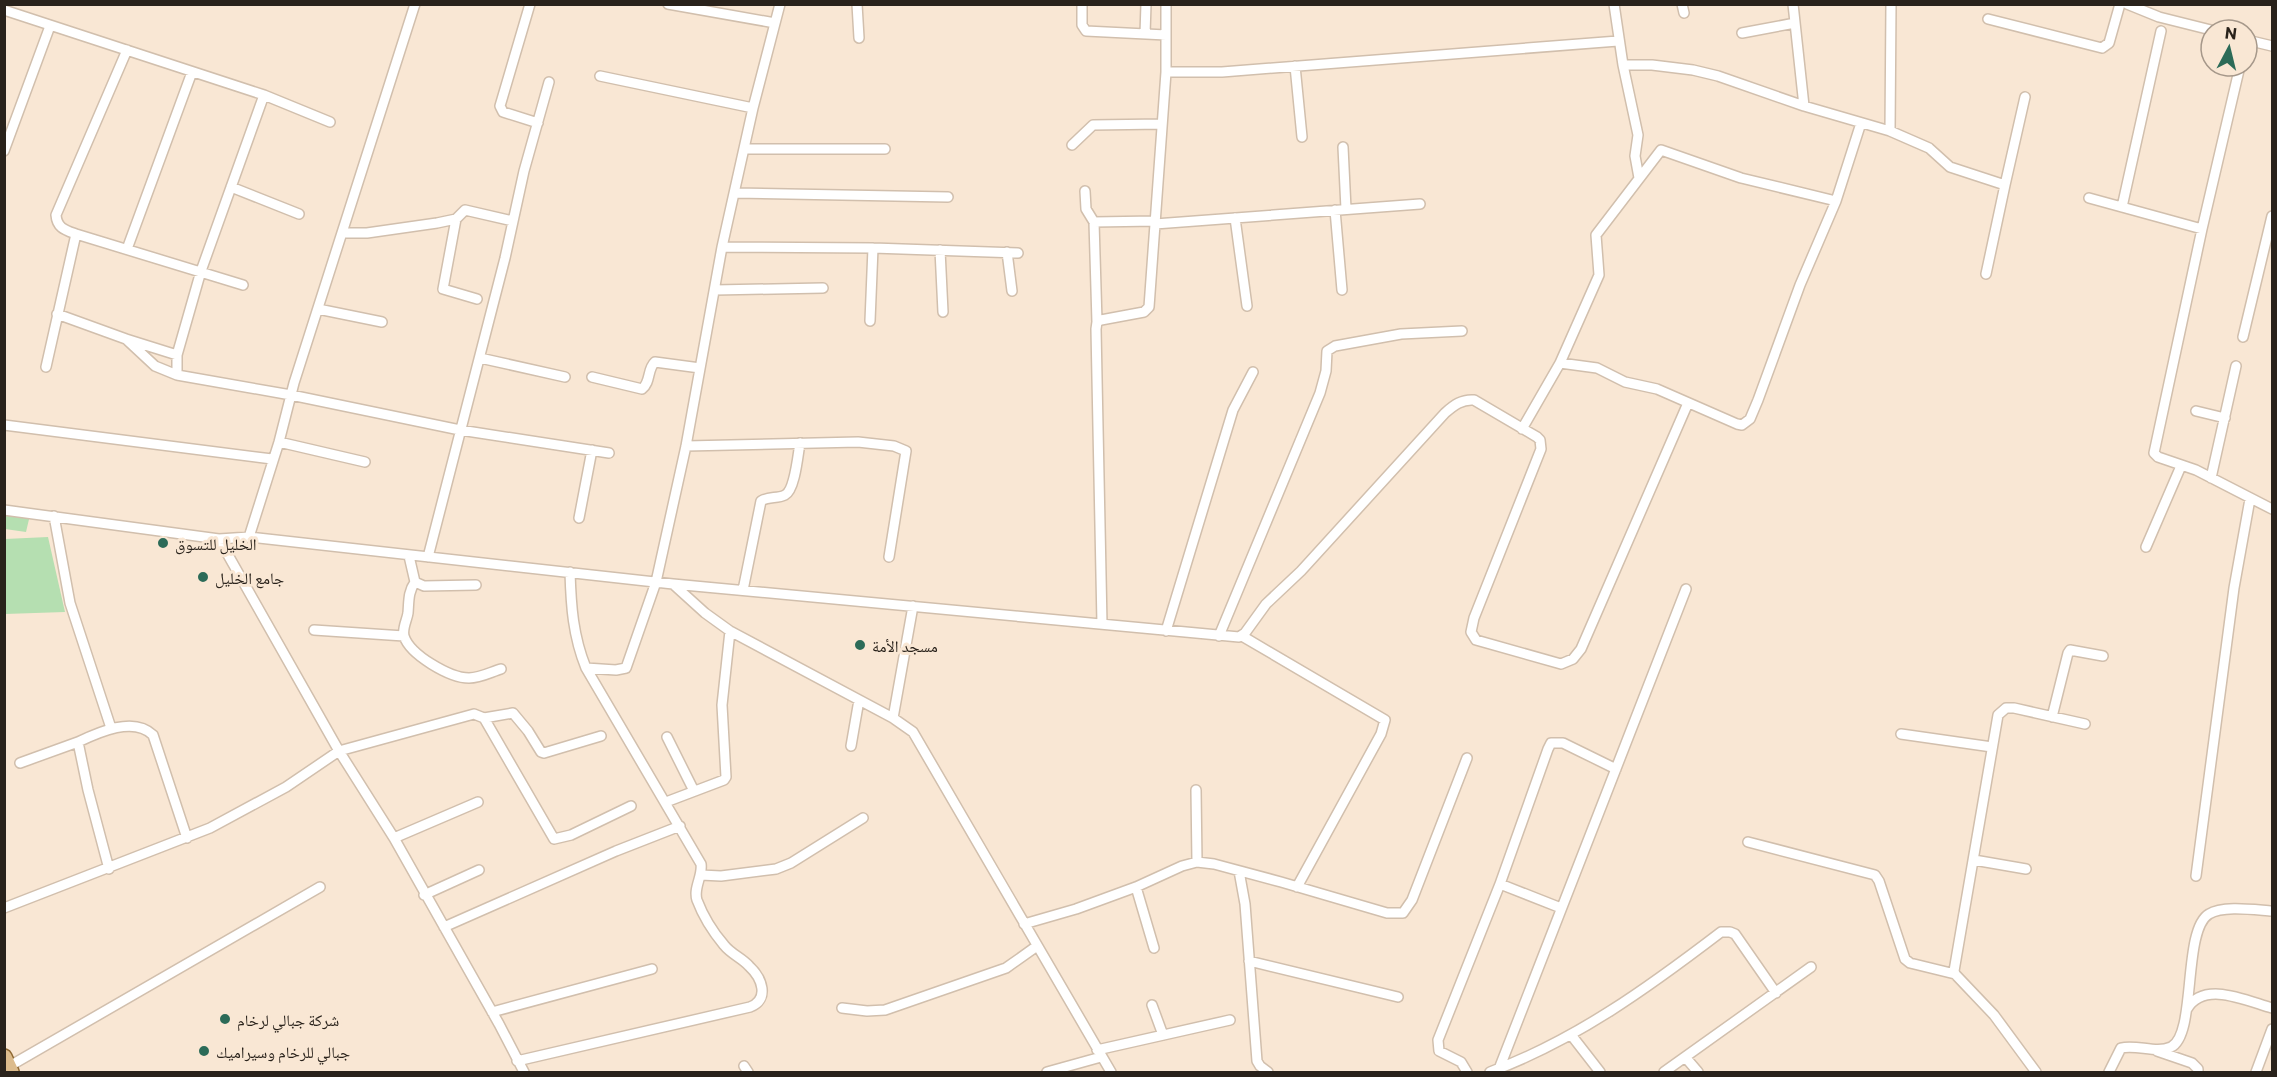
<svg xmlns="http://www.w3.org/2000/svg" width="2277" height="1077" viewBox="0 0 2277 1077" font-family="Commissioner,'Noto Naskh Arabic',sans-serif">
<rect width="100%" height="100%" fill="#f9e7d4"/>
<path fill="#b5dfb1" d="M4 511 30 515 26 532 5 529Z
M48 537 65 612 5 614V539Z"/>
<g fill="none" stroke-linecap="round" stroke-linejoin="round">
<defs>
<path id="minor" d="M530 4 500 106 503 112 538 123
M668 4 775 23
M857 4 859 38
M1082 4V25L1086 31 1166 35
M1614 4 1623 65 1638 135 1635 156 1639 178
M1682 4 1684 13
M1793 4 1804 106
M2127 4 2159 17 2211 30
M4 10 264 95 330 122
M1988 19 2102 48 2109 43 2120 4
M1742 33 1795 23
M1145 34 1146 4
M2247 40 2272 46
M127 50 56 215C57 228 65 230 76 234L243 285
M1623 65H1652L1693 70 1718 76 1804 106 1890 131 1929 148 1950 167 2005 185 1986 274
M1295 66 1302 137
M2240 66 2202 229 2154 453 2158 457 2196 470 2272 509
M1166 72H1222L1618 41
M600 76 753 108
M1890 131 1891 4
M1072 145 1093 125 1162 124
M1343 147 1346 209
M744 149H885
M4 151 50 26
M2005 185 2025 97
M231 187 299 214
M1085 191 1086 209 1094 222
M735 193 948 197
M2089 198 2202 229
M2122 207 2161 31
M1335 210 1342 290
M1235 218 1247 306
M456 219 443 289 477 299
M1155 224 1420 204
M344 233H367L437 223 456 219 465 210 513 221
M722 247 873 248 1018 253
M127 249 192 72
M940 250 943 312
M1007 252 1012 291
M715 290 823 288
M318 309 382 322
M57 314 126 339 177 355
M870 321 873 248
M1097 322 1094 222 1155 221
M2243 337 2272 216
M126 339 155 366 177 375 291 395 460 430 609 453
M480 358 565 377
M1560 363 1599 275 1596 235 1661 150 1741 178 1836 201
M46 367 76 234
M177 375V355L201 271 264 95
M592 377 642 389C651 382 647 369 655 362L700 368
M2196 411 2225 418
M4 425 272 459
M1522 429 1560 363 1597 368 1625 382 1657 389 1737 424 1742 425 1750 419 1758 400 1800 285 1836 201 1861 123
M279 442 365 462
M686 446 858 442 894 446 906 451 889 557
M2211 478 2236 366
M4 510 219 539 249 537 673 584 1239 637 1245 633 1266 604 1301 571 1445 413C1454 405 1462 399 1474 400L1537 437 1540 440 1541 449 1474 618 1471 632 1476 640 1561 664 1573 659 1581 649 1688 403
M54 516 70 603 111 728
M579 518 592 450
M249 537 279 442 294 383 415 4
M219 539 339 751 394 838 499 1024 524 1072
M2146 547 2181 466
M409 556 415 582 424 586 476 585
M428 557 505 258 524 171 549 82
M415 582C408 592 409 601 408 613 407 620 402 628 404 636 410 655 450 678 469 678 480 678 491 672 501 669
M673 584 705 613 730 631 893 718 913 732 1111 1072
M743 590 761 501C769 496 777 499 785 495 795 490 798 454 800 443
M1102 624 1096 329 1097 322 1101 320 1144 312 1149 307 1166 72V4
M314 630 404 636
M1166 631 1233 410 1253 372
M1219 636 1320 393 1326 371 1327 351 1335 346 1401 334 1462 331
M1242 636 1385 720 1381 734 1297 887
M586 668 616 670 626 668 656 582 686 446 722 247 753 108 780 4
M2052 717 2068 653 2070 650 2103 656
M484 718 513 713 528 731 541 752 544 753 601 736
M893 718 913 606
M1901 734 1992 747
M667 737 694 791
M851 746 859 700
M20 763 78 742
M1196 790 1197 862
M666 802 724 780 726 777 722 705 730 631
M394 838 478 802
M1748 842 1875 875 1879 881 1905 959 1910 963 1955 974
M1974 860 2026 869
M109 869 88 790 78 742C99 732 134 716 153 735L187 838
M1239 871 1245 904 1257 1061 1260 1066 1268 1072
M701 875 721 876 776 869 791 863 863 818
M2196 876 2234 588 2250 499
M1500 884 1561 908
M1136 887 1154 948
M424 895 479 870
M4 908 210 828 286 787 339 751 474 714 484 718 554 839 571 835 631 806
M1024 924 1076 909 1136 887 1182 866 1197 862 1214 864 1281 882 1387 913H1403L1412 900 1467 758
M444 927 616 851 680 826
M1249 961 1398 997
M1152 1005 1163 1035
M842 1008 867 1011 885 1010 1006 968 1037 946
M2187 1009C2204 980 2247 1001 2272 1008
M492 1012 652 969
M1572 1036 1600 1072
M1097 1050 1230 1020
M2157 1051 2192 1063 2198 1069V1072
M1686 1058 1698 1072
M517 1061 750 1007C770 999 762 978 749 966 742 958 731 954 724 945 713 932 703 916 697 900 693 888 703 876 701 864L586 668C573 636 571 606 570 572
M744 1066 748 1072
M8 1067 320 887
M1499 1069 1686 589
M1047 1072 1101 1057
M1467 1072 1461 1062 1439 1051 1438 1040 1500 884 1548 749 1551 743H1563L1616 769
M1490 1072C1576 1040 1649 987 1721 932H1730L1735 934 1776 993
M1664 1072 1811 967
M2036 1072 1994 1015 1955 974 1954 971 1998 715 2006 708H2014L2085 724
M2109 1072 2121 1048C2137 1044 2156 1054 2171 1047 2197 1035 2182 930 2209 914 2223 905 2256 910 2272 911
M2256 1072 2272 1029"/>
<path id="primary" d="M4 1057 11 1072"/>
</defs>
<use href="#minor" stroke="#d1bfad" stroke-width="12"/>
<use href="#primary" stroke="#8e6832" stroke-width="18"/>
<use href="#minor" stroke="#fff" stroke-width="9"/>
<use href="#primary" stroke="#dcbb8c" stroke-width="15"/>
</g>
<g fill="#2c6b58" stroke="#f9e7d4" stroke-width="2">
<circle cx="163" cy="543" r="6"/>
<circle cx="203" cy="577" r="6"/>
<circle cx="860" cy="645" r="6"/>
<circle cx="225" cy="1019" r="6"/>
<circle cx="204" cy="1051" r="6"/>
</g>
<g text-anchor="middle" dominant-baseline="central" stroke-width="6" stroke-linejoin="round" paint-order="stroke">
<g font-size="16" fill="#29221b" stroke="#f9e7d4" text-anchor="start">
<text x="175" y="543">الخليل للتسوق</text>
<text x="215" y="577">جامع الخليل</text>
<text x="872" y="645">مسجد الأمة</text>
<text x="237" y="1019">شركة جبالي لرخام</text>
<text x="216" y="1051">جبالي للرخام وسيراميك</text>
</g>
</g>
<rect width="2277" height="1077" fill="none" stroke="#29221b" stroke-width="12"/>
<g transform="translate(2229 48) rotate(7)"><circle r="28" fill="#f9e7d4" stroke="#a6988a" stroke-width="1.5"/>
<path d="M0-4.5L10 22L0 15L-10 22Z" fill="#2c6b58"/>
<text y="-9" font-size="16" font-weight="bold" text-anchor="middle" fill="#29221b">N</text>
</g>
</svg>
